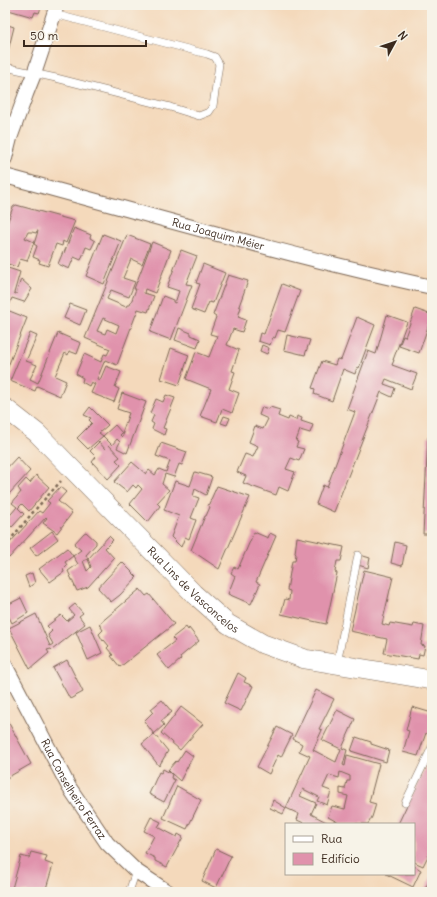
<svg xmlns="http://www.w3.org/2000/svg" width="437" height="897" viewBox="0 0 437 897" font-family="Delius,sans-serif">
<rect width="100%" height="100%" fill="#f7f3e8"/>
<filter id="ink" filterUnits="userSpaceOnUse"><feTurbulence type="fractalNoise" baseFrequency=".025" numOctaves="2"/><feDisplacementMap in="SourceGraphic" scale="8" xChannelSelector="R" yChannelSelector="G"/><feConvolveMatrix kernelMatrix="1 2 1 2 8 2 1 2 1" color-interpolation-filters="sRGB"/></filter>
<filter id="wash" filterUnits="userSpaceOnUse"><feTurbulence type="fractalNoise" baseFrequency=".012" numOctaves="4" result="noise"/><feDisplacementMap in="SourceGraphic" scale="16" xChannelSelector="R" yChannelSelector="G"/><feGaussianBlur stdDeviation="0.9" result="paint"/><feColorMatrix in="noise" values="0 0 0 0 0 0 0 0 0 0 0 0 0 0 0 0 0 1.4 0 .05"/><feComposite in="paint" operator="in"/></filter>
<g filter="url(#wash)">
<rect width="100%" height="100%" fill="#f4d9bb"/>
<g id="blocks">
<path fill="#e092ac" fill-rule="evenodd" d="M5 5H42L39 13 35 12 33 17 5 9Z
M5 24 14 27 6 59H5Z
M16 205 75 221 66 243 63 241 62 246 56 244 48 266 39 263 40 260 33 257 37 246 34 244 38 231H37L36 233 32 232H28L25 238 34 242 27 261 20 259 17 267 5 263V229L13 207Z
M74 228 91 235 90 238 95 241 91 249 86 247 81 260 74 257 69 269 58 264 63 252 64 253Z
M103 234 121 241 104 284 86 276Z
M127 235 150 244 142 264 131 259 123 278 135 282 129 297 111 290 107 299 126 307 127 305H130L136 289H134L152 242 171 250 155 293 145 289 144 293 154 296 148 312 138 309 117 365 105 360 97 379 100 380 106 366 121 372 115 387 119 389 114 402 91 393 95 384 91 382 89 386 82 382 83 378 76 374 84 354 101 362 104 354 107 355 110 349 85 338ZM103 318 119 325 116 333 107 329 105 334 97 331Z
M181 250 197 256 186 284 192 285 171 340 150 332 163 296 173 300V302L175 303 179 291 167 287Z
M203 264 225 273 213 303 209 302 204 314 191 309 200 284 196 283Z
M5 267 20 272 14 293 16 294 21 279 32 289 24 302 12 298 7 310 27 318 5 374Z
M228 275 248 281 239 306 241 307 238 317 246 320 242 332 233 329 227 345 239 350 232 371 235 372 229 389 239 393 232 413 222 409 217 422 200 416 211 389 186 379 196 352 209 357 217 336 210 334 216 317 213 315Z
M282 284 300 291 285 332 278 330 275 338 273 337 270 345 258 341 260 333 264 334Z
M70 304 86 310 80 325 64 318Z
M415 309 432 315 419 353 399 346 403 336 405 337Z
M387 315 407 322 393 360H394L392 365 417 374 411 389 386 379 384 384 395 388 392 397 381 392 334 512 316 504 323 485 327 487 355 412 347 409 368 351 376 354Z
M357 317 375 325 359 368 357 367 355 374 343 369 332 401 314 394 315 389 312 388 322 361 335 365 337 359 341 360Z
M179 328 191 333V335L200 339 197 348 175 340Z
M30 333 37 336 26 361 37 365 30 379 38 383 58 333 81 343 77 354 69 351 68 355 65 353 55 376 66 381 60 396 37 386 35 391 10 381Z
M287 335 310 340 305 355 284 350Z
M262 345 269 348 267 354 260 351Z
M171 348 189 355 179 385 161 379Z
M122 393 146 402 127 453 117 448 120 442 117 439 112 445 103 436 115 425 122 433 120 435 122 437 124 433H122L129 413 117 409Z
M166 395 175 398 163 428 166 429 164 435 152 429 154 424 151 422 154 415 150 413 156 399 163 402Z
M90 407 108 425 99 433 103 436 88 449 77 438 92 423 89 420 91 418 84 415Z
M262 407 269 409 270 407 280 410 278 416 288 420 289 417 296 420 297 416 302 418 301 421 313 425 310 433 300 430 296 441 298 442 296 447 304 449 299 461 291 458 286 469 295 472 288 491 279 487 276 495 243 483 246 476 237 472 245 454 253 457 258 446 249 442 255 426 263 429 268 419 259 415Z
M224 416 230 418 227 425 221 423Z
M428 437H432V534H423Z
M99 442 105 449 109 445 120 457 116 460 121 465 108 479 92 462 96 457 90 451Z
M161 443 187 452 182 465 179 464 174 477 165 474 162 484 169 490 157 503 160 506 148 522 130 504 142 489 138 485 136 488 133 485 127 492 114 482 132 462 146 474 149 470 155 475 159 469 166 472 170 461 156 456Z
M17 457 30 471 9 494 5 490V470Z
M195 472 212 477 206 495 195 489 193 496 199 498 191 518 196 520 189 539 185 537 181 547 171 537 179 516 164 510 175 481 190 486Z
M36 475 49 487 29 511 22 504 18 508 24 514 12 527 5 521 17 507 12 503 21 492 18 488 26 479 30 483Z
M217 486 250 497 219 569 191 550 205 516H206L210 507 208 506Z
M60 487 66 492 58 501 72 513 57 533 43 523 47 518 46 517 9 558 5 554V548L39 511 42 513 50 503 47 501Z
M52 531 58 539 36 556 30 548Z
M86 532 96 541V544L86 555 88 559 109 536 113 540 105 548 114 558 88 587 77 591 68 571 78 564 73 556 81 550 74 544 84 533ZM88 559 91 567 87 571 83 561Z
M254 532 268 538 270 533 276 536 256 582 260 584 251 604 228 594 235 576 231 573 234 567 238 569Z
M297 537 344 547 341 561H337L335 572 337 573 326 624 281 614 285 599 289 600 290 591 287 590 292 561H295L296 554 295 553Z
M395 542 406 545 402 566 391 563Z
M67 548 73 556 65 562 67 565 63 569 64 572 50 582 39 569Z
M360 555 370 558 368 568 358 565Z
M122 562 137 577 120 595 111 602 98 588 105 580Z
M364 570 393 577 382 624 389 626 390 623 413 627 414 624 424 626 421 645 425 646 423 655 419 654 418 659 384 653 387 639 350 631Z
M32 573 35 583 29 587 25 576Z
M140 589 146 596 149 594 174 624 120 667 111 656 113 655 107 648 109 646 104 640 103 641 99 634 103 630 99 624Z
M21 598 28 613 12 623 5 609V606Z
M75 604 83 613 79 616 85 624 52 650 51 649 47 650 49 653 30 669 9 628 36 614 50 646 53 644 48 635 52 631 47 626 61 615 67 621 74 615 69 609Z
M90 625 102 653 88 660 76 632Z
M186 627 188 630 189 628 199 641 180 657 181 659 169 670 157 655 175 641 172 638Z
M431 633H432V656H427Z
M67 660 83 692 70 699 53 668Z
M238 673 246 678 244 682 253 686 241 711 224 703Z
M316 690 334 699 319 729 322 730 313 750 336 762 341 749 322 740 337 710 355 719 342 748 347 750 343 765 345 766 347 755 379 764 369 802 376 804 372 817 368 824H341L328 817 332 806 345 809 348 796 340 794V788L345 789 347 781H350V776L340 772 339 778 329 775 323 788 331 791 327 805 317 801 319 797 303 789 300 796 316 803 311 814 330 824H306L297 820 299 814 286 808 283 814 270 808 273 800 286 808 310 756 299 751 302 744 293 739Z
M162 700 172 712 161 721 164 725 154 734 144 721 153 712 151 709Z
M181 707 203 724 180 750 161 733Z
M412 707 432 713V729L430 734 426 733 418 756 403 752 409 731 406 730Z
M5 716 31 764 5 779Z
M277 727 292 735 281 757 278 755 269 774 257 767Z
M154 734 168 751 159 766 142 744Z
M356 737 371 742V744L389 750 386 762 351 751Z
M185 750 193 756 180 781 172 774 171 778 175 780 164 802 149 794 159 772 161 773 163 769 172 774 168 770 176 761 177 762Z
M432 753V851L431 850 423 866 414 862V824H398Z
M177 786 201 800 187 829 163 818Z
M151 817 161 822 158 827 177 837 178 834 183 837 167 867 155 861V858L145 853 154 836 144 831Z
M216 849 231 856 216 888 202 881Z
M31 852 47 856 45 862 53 865 45 892H11L21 856 29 858Z
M414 866 421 870 413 887 386 874H414Z
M432 875V892H426L424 891Z"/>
</g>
</g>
<g filter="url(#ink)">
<use href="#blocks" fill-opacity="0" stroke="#7c6755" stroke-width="1"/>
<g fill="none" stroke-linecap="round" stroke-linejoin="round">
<defs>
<path id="lane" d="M5 67 56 78 170 107 199 116 209 112 213 106 219 64 215 57 207 54 54 14
M337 664 358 555
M405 803 432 747
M129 892 136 871"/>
<g id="street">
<path d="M5 158 10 138 26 94 34 74 57 5"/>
<path id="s1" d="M5 176C147 214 288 256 432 287"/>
<path id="s2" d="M5 665 69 787 107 843 136 871 168 892"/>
</g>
<g id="secondary">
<path id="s3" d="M5 408 37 433 193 593 228 624 263 644 305 659 432 680"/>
</g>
</defs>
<use href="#lane" stroke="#7c6755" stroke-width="8"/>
<use href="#street" stroke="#7c6755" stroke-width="16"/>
<use href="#secondary" stroke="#7c6755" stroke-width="20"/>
<path stroke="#7c6755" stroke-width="2.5" stroke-dasharray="3 3" stroke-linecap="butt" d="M5 546 34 511 61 481"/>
<use href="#lane" stroke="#fff" stroke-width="7"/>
<use href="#street" stroke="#fff" stroke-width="14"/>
<use href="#secondary" stroke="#fff" stroke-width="19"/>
</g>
</g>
<g text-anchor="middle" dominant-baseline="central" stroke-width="3.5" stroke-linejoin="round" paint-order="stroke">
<g font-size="11" fill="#3b2a1e" stroke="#f7f3e8">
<text stroke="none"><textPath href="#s1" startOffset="221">Rua Joaquim Méier</textPath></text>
<text stroke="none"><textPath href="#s3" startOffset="262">Rua Lins de Vasconcelos</textPath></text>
<text stroke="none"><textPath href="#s2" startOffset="142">Rua Conselheiro Ferraz</textPath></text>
</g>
</g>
<rect width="437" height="897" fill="none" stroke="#f7f3e8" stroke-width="20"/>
<rect x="285" y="823" width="130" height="52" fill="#f7f3e8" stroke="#aca397"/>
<rect x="293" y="836" width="20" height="6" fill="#ffffff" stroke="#aca397"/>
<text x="321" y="843" font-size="12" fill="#3b2a1e">Rua</text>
<rect x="293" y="853" width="20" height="12" fill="#e092ac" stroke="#aca397"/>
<text x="321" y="863" font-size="12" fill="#3b2a1e">Edifício</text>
<g transform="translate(395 42) rotate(50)" stroke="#f7f3e8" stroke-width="3" paint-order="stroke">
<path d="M0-3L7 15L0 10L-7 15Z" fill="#3b2a1e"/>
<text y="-6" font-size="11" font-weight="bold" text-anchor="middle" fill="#3b2a1e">N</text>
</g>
<path d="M24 40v6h122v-6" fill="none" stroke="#3b2a1e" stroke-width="2"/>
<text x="30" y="40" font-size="12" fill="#3b2a1e" stroke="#f7f3e8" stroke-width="3" paint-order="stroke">50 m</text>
</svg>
